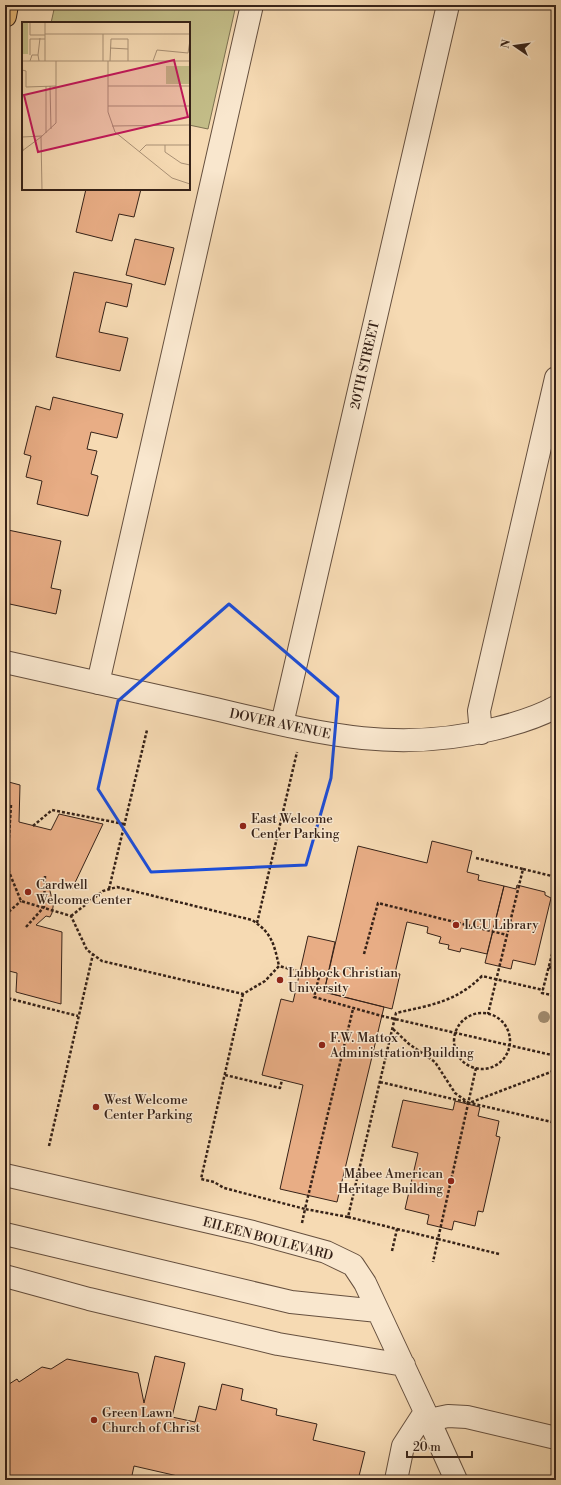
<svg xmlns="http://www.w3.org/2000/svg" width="561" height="1485" viewBox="0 0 561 1485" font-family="'Libre Bodoni',serif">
<rect width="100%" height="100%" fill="#f6dab3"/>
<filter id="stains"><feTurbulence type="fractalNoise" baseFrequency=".005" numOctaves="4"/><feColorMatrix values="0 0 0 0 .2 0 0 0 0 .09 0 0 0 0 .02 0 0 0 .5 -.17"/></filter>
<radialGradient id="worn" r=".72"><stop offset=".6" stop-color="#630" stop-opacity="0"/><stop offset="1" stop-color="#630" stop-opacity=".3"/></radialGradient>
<path fill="#c3bd88" stroke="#7c7050" d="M55 5H236L208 129 189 125V23H51Z"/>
<path fill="#e8ad85" stroke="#362218" d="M86 189H141L134 217 119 214 112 241 76 232Z
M135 239 174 248 165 285 126 275Z
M74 272 132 284 127 307 106 302 99 332 128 338 120 371 56 357Z
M53 397 123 414 117 438 91 432 87 449 97 451 91 474 98 476 88 516 37 504 42 481 26 477 31 456 24 454 36 406 50 410Z
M8 530 61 541 51 588 61 590 56 614 5 603V544Z
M5 781 20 785 19 822 51 830 59 814 103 824 72 889 48 883 51 895V900L54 901 52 913 50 917 46 916 36 925 62 932 61 1004 16 992 17 973 5 970Z
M432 841 472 851 467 872 479 875 478 880 504 886 487 954 461 948 460 952 448 949 449 945 439 943 441 937 427 933 428 927 407 922 395 973 400 974 392 1009 324 992 358 846 427 863Z
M517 885 545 892V895L551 898 535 965 513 960 511 969 485 963 504 886 516 889Z
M308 936 335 942 324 992 384 1007 337 1202 280 1189 303 1085 262 1075 281 999 293 1002Z
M403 1100 453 1110 455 1101 480 1107 478 1116 499 1121 496 1136 500 1137 483 1212 478 1211 475 1226 454 1221 452 1230 427 1224 429 1215 405 1209 418 1153 392 1147Z
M155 1356 185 1363 172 1417 195 1422 199 1406 216 1410 222 1384 243 1389 241 1400 277 1409 276 1415 317 1424 313 1440 365 1452 358 1480H182V1477L134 1466 131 1480H5V1398L8 1396 9 1391 6 1386 17 1379 19 1382 42 1367 51 1369 67 1359 138 1373 144 1403Z"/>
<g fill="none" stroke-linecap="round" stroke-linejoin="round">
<defs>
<path id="minor" d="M5 662C71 677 137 691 202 706 303 729 389 756 494 729 515 724 536 718 556 707
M98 683 252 5
M282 724 448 5
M481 733 479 711 556 378
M5 1175 253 1232 326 1252 353 1265 365 1283 429 1420 448 1416 467 1417 556 1438
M5 1234 291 1302 378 1311
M5 1276 89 1299 278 1344 404 1365
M429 1420 456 1480
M396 1480 403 1446 425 1412"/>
<path id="major" d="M5 16 7 5"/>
</defs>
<use href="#minor" stroke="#66503f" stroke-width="24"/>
<use href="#major" stroke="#362218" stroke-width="24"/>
<path stroke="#362218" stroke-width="2.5" stroke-dasharray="3 2" stroke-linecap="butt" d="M11 805 7 867 21 901 71 916 87 950 102 961 243 994 265 981 279 966 319 977 314 997 382 1016 556 1056
M33 826 52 810 124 824
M476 858 523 869 507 935
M523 869 556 877
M109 889 147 730
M5 915 21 901
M71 916 103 891 117 887 252 920C272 933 274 944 279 966
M257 923 297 752
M26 927 44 907 45 876
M556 939 542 993 556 996
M364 954 378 903 507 935 488 1014
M549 966 556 974
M243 994 201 1179 214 1182 224 1188 305 1209 353 1009
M5 995 7 998 78 1016
M454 1041a28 28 0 1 1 56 0a28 28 0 1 1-56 0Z
M393 1029 409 1044 435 1062 455 1093 469 1103 556 1070
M476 1068 438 1239 499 1254
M225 1075 280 1088 282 1080
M380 1082 556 1123
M49 1146 93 954
M348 1217 397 1229 392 1251
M302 1223 305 1209 348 1217 396 1013C431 1005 456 1002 482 976L543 990
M397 1229 438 1239 433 1262"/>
<use href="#minor" stroke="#f9e7ce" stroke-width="22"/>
<use href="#major" stroke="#ebbd7a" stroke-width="22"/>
</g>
<circle fill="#a08a6d" cx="544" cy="1017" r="6"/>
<path fill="none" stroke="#1d4ed8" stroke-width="3" stroke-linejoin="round" d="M229 604 338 697 331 778 306 865 151 872 98 789 118 701Z"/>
<g fill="#8f2418" stroke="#f9e7ce" stroke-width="1.5">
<circle cx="243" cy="826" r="4"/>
<circle cx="28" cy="892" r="4"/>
<circle cx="456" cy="925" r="4"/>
<circle cx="280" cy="980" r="4"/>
<circle cx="322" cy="1045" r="4"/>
<circle cx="96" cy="1107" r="4"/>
<circle cx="451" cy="1181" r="4"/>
<circle cx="94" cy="1420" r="4"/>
</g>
<g text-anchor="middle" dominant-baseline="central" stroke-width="3" stroke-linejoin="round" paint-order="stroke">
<g font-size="13" fill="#362218" stroke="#f9e7ce">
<text transform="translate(365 365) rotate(-77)">20TH STREET</text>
<text transform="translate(280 724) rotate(12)">DOVER AVENUE</text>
<text transform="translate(268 1239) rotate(15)">EILEEN BOULEVARD</text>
</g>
<g font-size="13" fill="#362218" stroke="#f9e7ce" text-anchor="start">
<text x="251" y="819">East Welcome<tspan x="251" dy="15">Center Parking</tspan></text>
<text x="36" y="885">Cardwell<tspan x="36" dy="15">Welcome Center</tspan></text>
<text x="464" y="925">LCU Library</text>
<text x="288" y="973">Lubbock Christian<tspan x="288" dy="15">University</tspan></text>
<text x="330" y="1038">F.W. Mattox<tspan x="330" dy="15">Administration Building</tspan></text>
<text x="104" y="1100">West Welcome<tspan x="104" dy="15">Center Parking</tspan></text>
<text x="443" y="1174" text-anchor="end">Mabee American<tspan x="443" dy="15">Heritage Building</tspan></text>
<text x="102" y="1413">Green Lawn<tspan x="102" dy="15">Church of Christ</tspan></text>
</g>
</g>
<g transform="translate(22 22)">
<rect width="168" height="168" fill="#f6dab3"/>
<path d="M0 0H6V32H0ZM144 44H168V62H144Z" fill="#c3bd88"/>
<path fill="none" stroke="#a99075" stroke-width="1" d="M8 0V13H23M23 0V39M23 12H168M81 12V39M88 26 106 27M8 33V17H23M16 33 18 16M0 39H168M8 39 10 33H16L17 39M86 39V90L93 110 150 156 168 162M88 39 89 17H106V39M131 39 135 28 166 31 168 18M0 48 4 49V65L34 64M24 64V111M28 64 29 107M86 64H168M86 84H168M90 104 168 103M0 115 20 114M0 116 1 129M143 123V130L159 141 168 143M0 129 19 115M117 130 124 123H168M20 168 19 115 34 101V39"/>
<path fill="#c2185b" fill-opacity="0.15" stroke="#c2185b" stroke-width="2" d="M152 38 166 95 16 130 2 73Z"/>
<rect width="168" height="168" fill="none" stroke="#362218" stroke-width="2"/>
</g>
<rect width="561" height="1485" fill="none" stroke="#f6dab3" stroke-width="20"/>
<rect x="6" y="6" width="549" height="1473" fill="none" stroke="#362218" stroke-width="2"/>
<rect x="10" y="10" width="541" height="1465" fill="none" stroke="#362218"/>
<g transform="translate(515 46) rotate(283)" stroke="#f9e7ce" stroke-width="3" paint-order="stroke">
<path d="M0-3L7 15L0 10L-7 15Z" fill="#362218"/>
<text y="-6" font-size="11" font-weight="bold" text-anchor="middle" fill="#362218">N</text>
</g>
<path d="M407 1451v6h65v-6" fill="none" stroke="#362218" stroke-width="2"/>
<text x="413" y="1451" font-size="12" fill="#362218" stroke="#f9e7ce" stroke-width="3" paint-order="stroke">20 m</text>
<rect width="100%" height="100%" filter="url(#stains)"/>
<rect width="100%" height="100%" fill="url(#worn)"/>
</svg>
